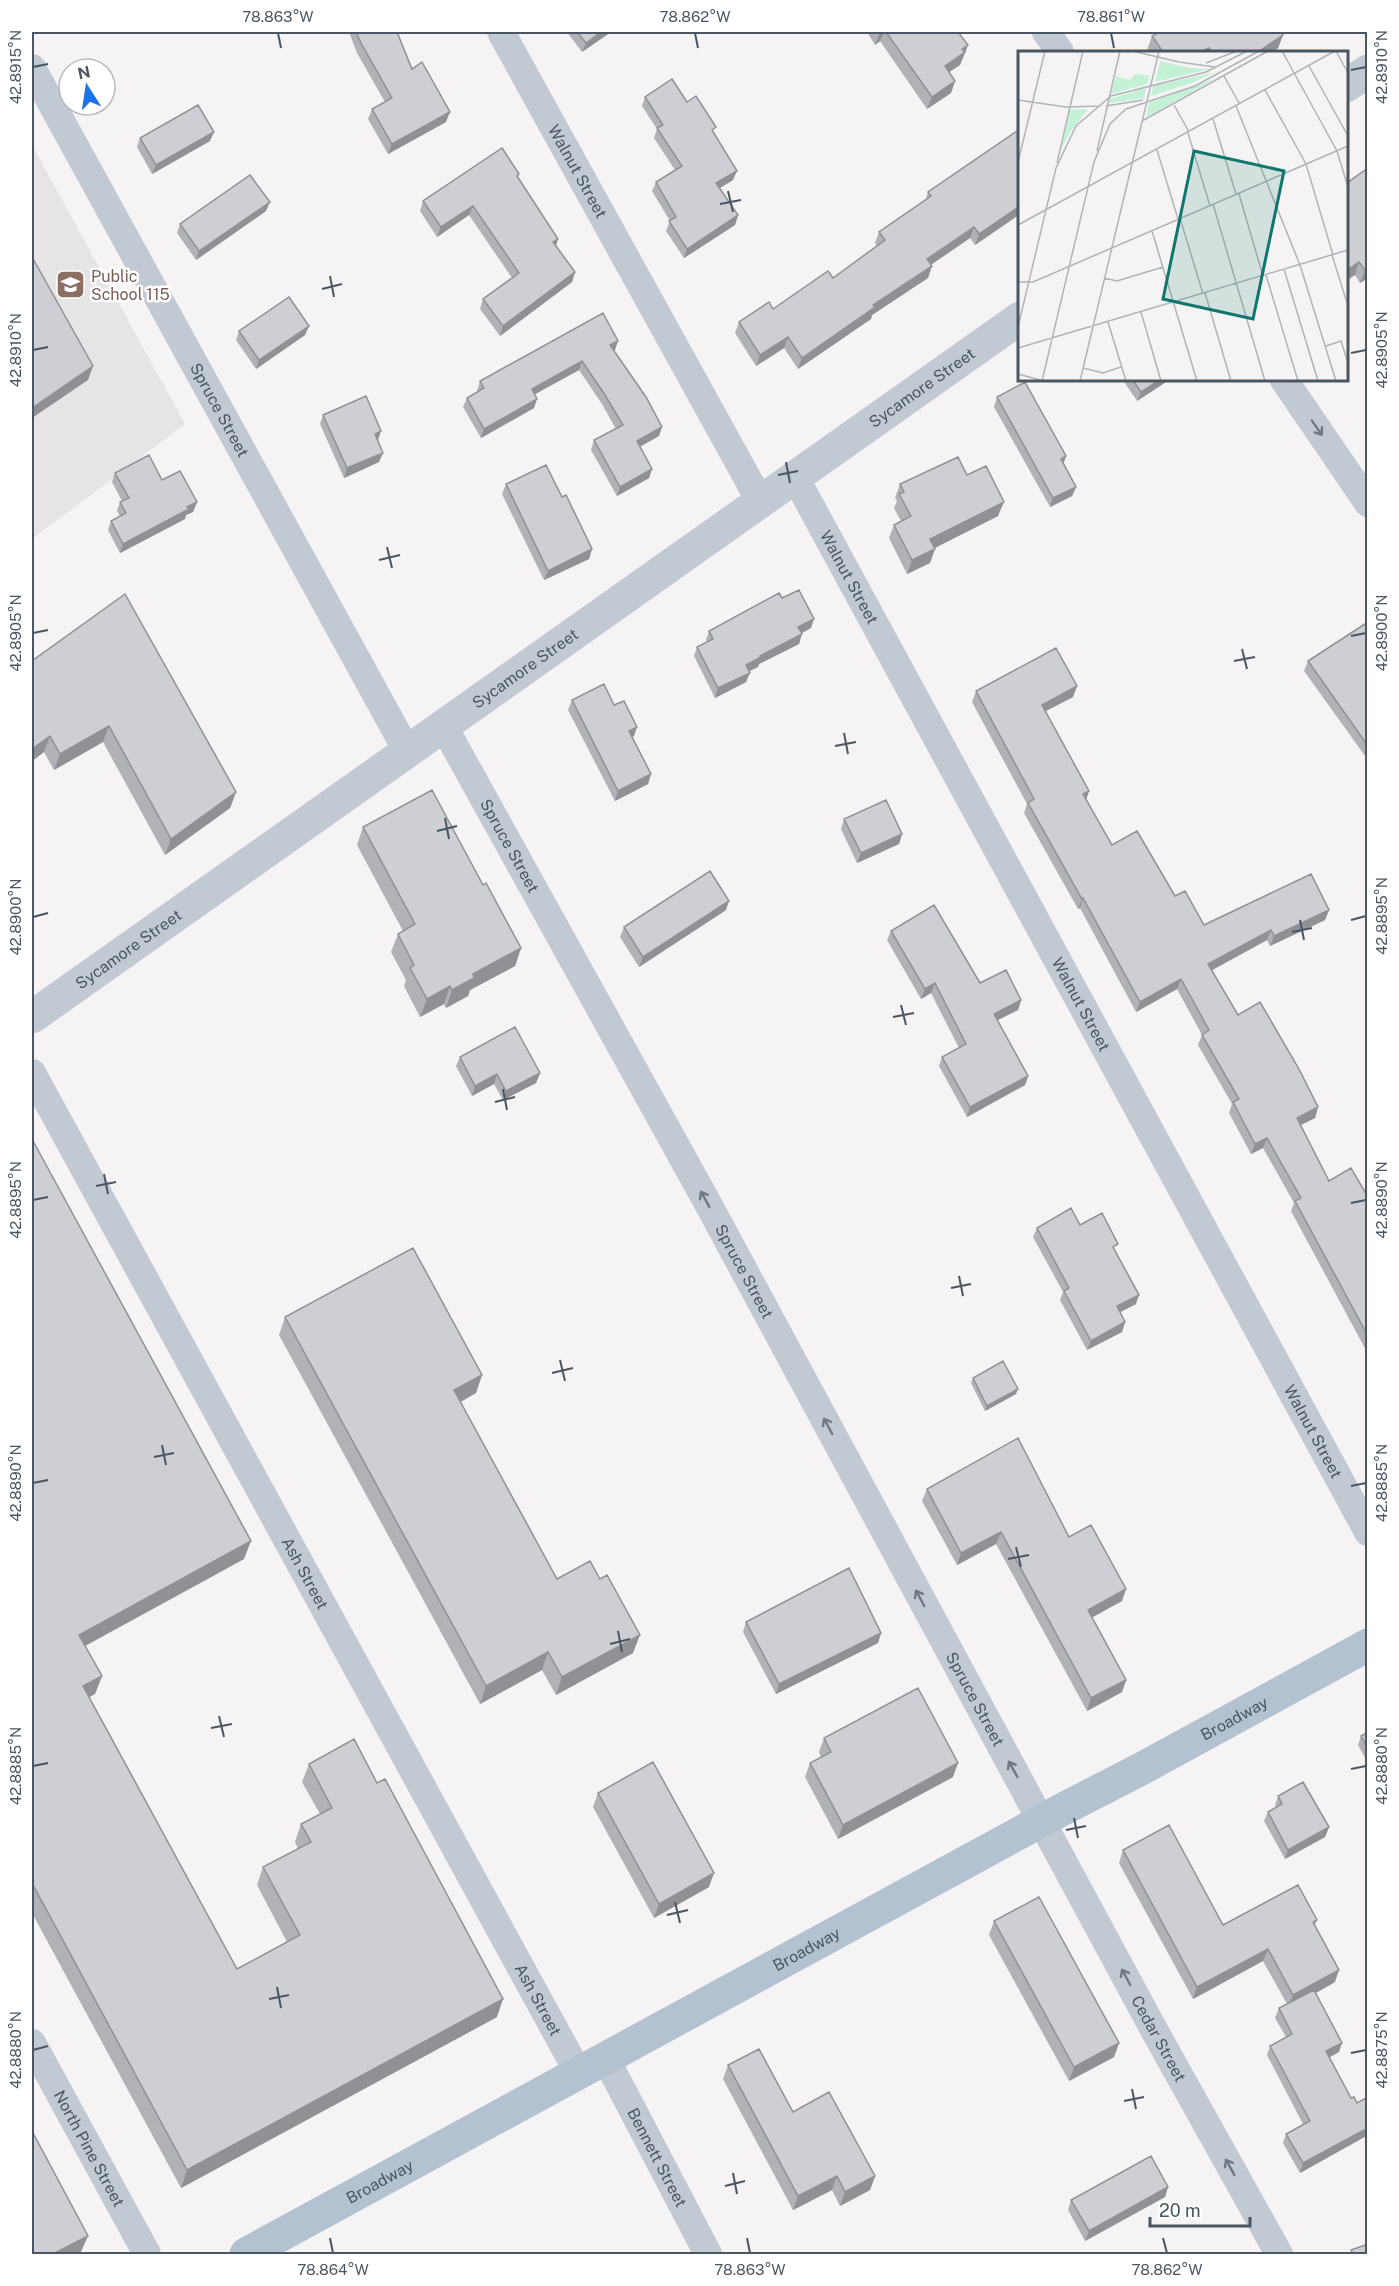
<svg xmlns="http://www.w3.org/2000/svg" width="1399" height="2286" viewBox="0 0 1399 2286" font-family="'Public Sans',sans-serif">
<rect width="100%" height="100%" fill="#f5f3f3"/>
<path fill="#e6e4e5" d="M32 145 185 424 32 539Z"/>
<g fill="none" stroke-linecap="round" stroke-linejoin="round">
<g stroke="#c1cad2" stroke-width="28">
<path id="s1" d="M501 32 760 501"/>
<path d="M1046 32 1060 52"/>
<path id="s2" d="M32 68 407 751"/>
<path d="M1284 380 1368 503"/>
<path id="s3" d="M795 477 1368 1532"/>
<path id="s4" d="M443 725 706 1200 1153 2028 1279 2254"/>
<path id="s5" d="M32 1073 579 2074"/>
<path id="s6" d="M32 2043 147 2254"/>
<path id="s7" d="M606 2059 708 2254"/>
</g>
<g stroke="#c1cad2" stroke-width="33">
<path d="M1346 86 1368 71"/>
<path id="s8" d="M32 1017 1020 318"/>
</g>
<path stroke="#b3c2d1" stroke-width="33" id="s9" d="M246 2254 1067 1807 1141 1769 1368 1645"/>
</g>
<path fill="#b0b2b7" d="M349 32H397L412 69 446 122 388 154 368 119 372 109 385 102 357 53Z
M567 32H611L582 52Z
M867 32H958L968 45 960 65 949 72 955 81 951 93 927 109 880 41 875 45Z
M1283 35 1278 48 1273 52H1149L1147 50 1152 36Z
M645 97 687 102 714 133 733 180 720 188 738 215 735 225 684 258 666 231 670 221 652 191 656 182 675 170 654 138 657 129 642 106Z
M1020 135V214L975 245 970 238 931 265 928 278 872 315 871 319 798 369 784 348 756 366 735 333 739 322 773 309 833 278 877 246 875 243 879 232 925 201 928 192Z
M140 138 210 141 152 174 137 147Z
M1368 168V278L1360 283 1355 275 1347 280V183Z
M519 174 518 178 558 239 556 246 575 272 572 282 500 336 480 309 483 299 512 278 469 215 437 237 420 211 423 201Z
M266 211 196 260 177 233 180 224Z
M309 326 305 335 256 369 236 340 239 331Z
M614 350 659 436 640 447 652 469 649 478 617 496 591 450 594 440 616 429 602 404 579 370 535 394 534 408 481 438 463 407 467 398 478 392 477 391 480 381 615 350Z
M1123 380H1169L1137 401Z
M997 397 1066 456 1063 464 1076 487 1072 496 1050 507 994 407Z
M323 415 378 440 379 462 344 478 320 424Z
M115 473 162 480 197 502 193 512 186 515 185 519 120 553 108 530 111 521 120 516 117 511 120 502 122 501 112 482Z
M967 475 998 516 934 548 930 563 907 574 889 538 894 525 901 521 894 508 897 501 895 498 900 484Z
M506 484 562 497 592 549 589 559 544 580 502 494Z
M782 598 811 628 801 633 799 644 759 664 758 667 749 671 746 682 715 698 694 656 697 647 707 642 706 640 709 631Z
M1368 622V760L1304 671 1308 661Z
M32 661 236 792 230 808 165 855 103 742 54 770 44 752 32 761Z
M1077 686 1073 697 1046 711 1086 800 1112 845 1175 896 1204 925 1329 910 1325 920 1270 946 1267 940 1212 970 1238 1015 1318 1107 1315 1118 1300 1125 1329 1181 1368 1197 1367 1352 1291 1211 1294 1203 1271 1162 1263 1148 1251 1154 1229 1113 1232 1104 1198 1045 1202 1035 1177 989 1136 1012 1080 908 1078 909 1024 813 1027 804 972 702 976 691Z
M572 700 614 705 634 736 632 737 651 774 648 784 615 801 568 710Z
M844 819 902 834 899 844 857 863 841 829Z
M363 827 483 885 521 948 515 966 470 990 468 996 446 1008 444 1004 420 1017 404 986 406 980 391 952 398 934 403 931 357 845Z
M726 910 639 967 620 937 624 927Z
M891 931 980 983 1021 1000 1018 1010 997 1020 1028 1076 1025 1085 967 1117 939 1066 942 1057 959 1048 931 993 921 999 887 940Z
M460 1057 540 1073 536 1083 503 1100 494 1084 472 1096 456 1066Z
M32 1139 244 1559 85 1646 102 1676 95 1694 89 1697 237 1969 287 1942 257 1885 263 1867 298 1849 295 1842 301 1824 320 1814 302 1782 309 1764 497 2017 181 2188 32 1913Z
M1080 1225 1116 1251 1136 1304 1120 1312 1125 1322 1122 1332 1087 1350 1060 1300 1063 1292 1033 1237 1037 1228Z
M285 1317 482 1375 476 1393 460 1402 557 1579H600L633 1653 556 1695 542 1670 480 1704 279 1335Z
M973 1378 1016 1394 985 1411 971 1383Z
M927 1489 1069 1537 1122 1601 1092 1617 1126 1680 1122 1692 1087 1711 996 1544 957 1565 922 1501Z
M746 1622 881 1633 878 1643 776 1694 743 1632Z
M1368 1732V1763L1358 1745 1361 1736Z
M824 1738 953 1777 838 1839 805 1777 810 1763 821 1757 819 1752Z
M598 1793 709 1887 654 1918 593 1807Z
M1278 1796 1329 1827 1325 1837 1285 1859 1264 1821 1268 1812 1276 1807 1275 1805Z
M1123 1850 1223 1925 1317 1920 1315 1925 1335 1982 1316 1993 1339 2052 1329 2057 1351 2098 1357 2103 1368 2097V2135L1300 2173 1283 2143 1286 2134 1303 2124 1267 2055 1270 2046 1286 2037 1275 2018 1279 2008 1287 2004 1263 1961 1193 1999 1119 1863Z
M994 1921 1119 2043 1114 2057 1069 2081 989 1935Z
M728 2065 793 2112 875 2176 870 2190 840 2206 832 2190 793 2210 723 2079Z
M1168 2187 1165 2197 1085 2241 1068 2210 1071 2200Z"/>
<path fill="#909195" d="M601 32H611L582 52 586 43Z
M880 32H884L880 41 875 45Z
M1283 35 1278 48 1273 52H1258Z
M968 45 960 65 940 78 945 66 962 49Z
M955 81 951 93 927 109 932 97Z
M450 112 446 122 388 154 392 144Z
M214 132 210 141 152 174 156 165Z
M737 171 733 180 713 192 716 183Z
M270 202 266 211 196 260 199 251Z
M473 206 469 215 437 237 441 227Z
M1020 206V214L975 245 979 234Z
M738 215 735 225 684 258 687 249Z
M974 227 970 238 923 270 927 259Z
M558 239 555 248 553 242Z
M1359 262 1355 275 1347 280V270Z
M932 266 928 278 872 315 871 319 798 369 802 358 873 305Z
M1368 268V278L1360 283 1365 270Z
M575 272 572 282 500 336 503 326Z
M309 326 305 335 256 369 259 360Z
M788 337 784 348 756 366 760 355Z
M618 341 615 350 607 354 610 345Z
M582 361 579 370 528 398 532 389Z
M93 366 88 380 32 418V408Z
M1159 380H1169L1137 401 1141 392Z
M537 399 534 408 481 438 484 429Z
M662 427 659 436 633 450 637 441Z
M381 431 378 440 371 444 375 434Z
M383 453 379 462 344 478 347 468Z
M1066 456 1063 465 1061 459Z
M652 469 649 478 617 496 620 487Z
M1076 487 1072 496 1050 507 1053 498Z
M197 502 193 512 186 515 185 519 120 553 123 544Z
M1004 502 998 516 925 553 930 539Z
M592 549 589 559 544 580 548 571Z
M935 549 930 563 907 574 912 560Z
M814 619 811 628 795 637 798 627Z
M802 634 799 644 759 664 758 667 743 674 746 665 760 656Z
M750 673 746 682 715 698 718 688Z
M1077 686 1073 697 1038 715 1042 705Z
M109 726 103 742 54 770 60 754Z
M637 727 634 736 625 740 629 731Z
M50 736 44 752 32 761V749Z
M651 774 648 784 615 801 618 791Z
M1089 791 1086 801 1083 794Z
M236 792 230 808 165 855 171 839Z
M902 834 899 844 857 863 861 853Z
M1083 898 1080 908 1078 909 1082 899Z
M729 901 726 910 639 967 643 957Z
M1329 910 1325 920 1270 946 1274 936Z
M1271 930 1267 940 1205 974 1208 964Z
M521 948 515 966 470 990 468 996 446 1008 452 990 473 974Z
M1181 979 1177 989 1136 1012 1140 1002Z
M935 983 931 993 921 999 925 989Z
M450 986 444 1004 420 1017 427 999Z
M1021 1000 1018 1010 990 1024 994 1014Z
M540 1073 536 1083 503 1100 506 1091Z
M497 1074 494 1084 472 1096 475 1086Z
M1028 1076 1025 1085 967 1117 970 1107Z
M1318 1107 1315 1118 1293 1129 1297 1118Z
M1267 1138 1263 1148 1251 1154 1255 1144Z
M1139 1295 1136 1304 1113 1316 1117 1306Z
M1125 1322 1122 1332 1087 1350 1091 1341Z
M482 1375 476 1393 448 1409 454 1390Z
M1018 1389 1016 1394 985 1411 987 1406Z
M1001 1532 996 1544 957 1565 961 1553Z
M251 1541 244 1559 72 1653 79 1635Z
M1126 1589 1122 1601 1084 1622 1088 1610Z
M881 1633 878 1643 776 1694 779 1684Z
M640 1635 633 1653 556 1695 562 1677Z
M548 1652 542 1670 480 1704 486 1686Z
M102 1676 95 1694 76 1704 83 1686Z
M1126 1680 1122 1692 1087 1711 1091 1698Z
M958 1763 953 1777 838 1839 843 1825Z
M1329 1827 1325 1837 1285 1859 1288 1850Z
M714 1873 709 1887 654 1918 659 1904Z
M1268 1949 1263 1961 1193 1999 1197 1987Z
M1339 1970 1335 1982 1289 2008 1293 1995Z
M503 1999 497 2017 181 2188 187 2170Z
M1119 2043 1114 2057 1069 2081 1074 2067Z
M1342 2043 1339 2052 1323 2061 1326 2051Z
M1368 2128V2135L1300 2173 1303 2163Z
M837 2176 832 2190 793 2210 798 2196Z
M875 2176 870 2190 840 2206 845 2192Z
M1168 2187 1165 2197 1085 2241 1089 2231Z
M88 2236 80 2254H53Z"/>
<path fill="#cdcfd5" stroke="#909195" stroke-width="1.5" d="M356 32H397L412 69 422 62 450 112 392 144 372 109 392 98 361 43Z
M577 32H601L586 43Z
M886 32H958L968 45 962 49 965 52 945 66 955 81 932 97Z
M1160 32H1281L1283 35 1258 52H1212L1209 48 1201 52H1163L1152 36Z
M672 79 687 102 696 96 716 127 712 130 737 171 716 183 738 215 687 249 669 221 676 217 656 182 682 166 657 128 663 125 645 97Z
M198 105 214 132 156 165 140 138Z
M1017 131 1020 135V206L979 234 974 227 927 259 932 266 873 305 875 307 802 358 788 337 760 355 739 322 769 302 773 309 828 271 833 278 885 240 879 232 931 196 928 192Z
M502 148 519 174 517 176 558 239 553 242 575 272 503 326 483 299 519 273 473 206 441 227 423 201Z
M1368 168V268L1365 270 1359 262 1347 270V183Z
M250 175 270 202 199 251 180 224Z
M32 257 93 366 32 408Z
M289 297 309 326 259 360 239 331Z
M603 313 618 341 610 345 646 397 662 427 637 441 652 469 620 487 594 440 623 425 605 395 582 361 532 389 537 399 484 429 467 398 484 388 480 381Z
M1133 380H1159L1141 392Z
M1025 382 1066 456 1061 459 1076 487 1053 498 997 397Z
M366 396 381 431 375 434 383 453 347 468 323 415Z
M149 455 162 480 180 471 197 502 187 507 189 509 123 544 111 521 126 513 120 502 129 498 115 473Z
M958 457 967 475 986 466 1004 502 930 539 935 549 912 560 894 525 911 516 899 494 904 492 900 484Z
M546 465 562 497 566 495 592 549 548 571 506 484Z
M799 590 814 619 798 627 802 634 760 656 761 657 746 665 750 673 718 688 697 647 713 639 709 631 779 593 782 598Z
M125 594 236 792 171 839 109 726 60 754 50 736 32 749V661Z
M1368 622V746L1308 661Z
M1056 648 1077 686 1042 705 1089 791 1083 794 1112 845 1137 831 1175 896 1185 891 1204 925 1311 874 1329 910 1274 936 1271 930 1208 964 1238 1015 1260 1002 1299 1069 1318 1107 1297 1118 1329 1181 1351 1168 1368 1197V1336L1295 1201 1301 1198 1275 1152 1267 1138 1255 1144 1233 1102 1239 1099 1202 1035 1209 1030 1181 979 1140 1002 1083 898 1082 899 1028 803 1034 799 976 691Z
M604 684 614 705 624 701 637 727 629 731 651 774 618 791 572 700Z
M432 790 483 885 486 883 521 948 473 974 474 978 452 990 450 986 427 999 410 968 414 965 398 934 415 924 363 827Z
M886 800 902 834 861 853 844 819Z
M710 871 729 901 643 957 624 927Z
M934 905 980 983 1006 970 1021 1000 994 1014 1028 1076 970 1107 942 1057 966 1044 935 983 925 989 891 931Z
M515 1027 540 1073 506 1091 497 1074 475 1086 460 1057Z
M32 1139 251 1541 79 1635 102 1676 83 1686 237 1969 300 1935 263 1867 311 1842 301 1824 332 1808 309 1764 354 1739 377 1783 385 1779 503 1999 187 2170 32 1883Z
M1071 1208 1080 1225 1102 1213 1118 1244 1113 1247 1139 1295 1117 1306 1125 1322 1091 1341 1064 1291 1069 1288 1037 1228Z
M413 1248 482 1375 454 1390 557 1579 590 1561 600 1579 607 1575 640 1635 562 1677 548 1652 486 1686 285 1317Z
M1003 1361 1018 1389 987 1406 973 1378Z
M1018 1438 1069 1537 1091 1525 1126 1589 1088 1610 1126 1680 1091 1698 1001 1532 961 1553 927 1489Z
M849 1568 881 1633 779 1684 746 1622Z
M918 1688 958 1763 843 1825 810 1763 831 1752 824 1738Z
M1368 1732V1748L1361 1736Z
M653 1762 714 1873 659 1904 598 1793Z
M1303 1782 1329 1827 1288 1850 1268 1812 1282 1804 1278 1796Z
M1169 1825 1223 1925 1298 1885 1317 1920 1313 1922 1339 1970 1293 1995 1268 1949 1197 1987 1123 1850Z
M1039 1897 1119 2043 1074 2067 994 1921Z
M1314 1990 1342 2043 1326 2051 1351 2098 1354 2097 1357 2103 1368 2097V2128L1303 2163 1286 2134 1310 2121 1270 2046 1292 2034 1279 2008Z
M759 2049 793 2112 829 2092 875 2176 845 2192 837 2176 798 2196 728 2065Z
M32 2131 88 2236 53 2254H32Z
M1151 2156 1168 2187 1089 2231 1071 2200Z
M1368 2244V2254H1353L1351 2250Z"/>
<defs><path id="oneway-shaft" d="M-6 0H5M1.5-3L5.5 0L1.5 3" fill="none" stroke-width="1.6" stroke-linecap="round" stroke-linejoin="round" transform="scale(1.5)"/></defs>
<g stroke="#6e7983">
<use href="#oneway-shaft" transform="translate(1317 428) rotate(55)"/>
<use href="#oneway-shaft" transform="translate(705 1199) rotate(-119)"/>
<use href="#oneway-shaft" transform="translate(828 1426) rotate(-118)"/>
<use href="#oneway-shaft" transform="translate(920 1598) rotate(-118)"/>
<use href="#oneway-shaft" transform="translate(1013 1769) rotate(-119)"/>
<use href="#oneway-shaft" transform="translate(1126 1977) rotate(-118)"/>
<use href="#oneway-shaft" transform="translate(1230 2167) rotate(-119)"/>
</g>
<path fill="none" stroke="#4a5661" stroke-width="2" d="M278 33 281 48M695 33 698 48M1111 33 1114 48M33 67 48 64M1351 70 1366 67M728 191 733 212M720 204 741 200M330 276 334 297M322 289 342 284M33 350 48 347M1351 353 1366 350M786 462 790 483M778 475 798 471M387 547 392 568M379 560 400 555M33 633 48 630M1351 636 1366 633M1242 649 1247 669M1234 661 1255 657M844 733 848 754M835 746 856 742M445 818 449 839M437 831 457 826M33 917 48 913M1300 920 1304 940M1351 920 1366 916M1292 932 1312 928M901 1005 906 1025M893 1017 914 1013M503 1089 507 1110M495 1102 515 1097M104 1174 108 1194M96 1186 116 1182M33 1200 48 1197M1351 1203 1366 1200M959 1276 963 1296M951 1288 971 1284M560 1360 565 1381M552 1373 573 1368M162 1445 166 1465M154 1457 174 1453M33 1483 48 1480M1351 1486 1366 1483M1016 1547 1021 1567M1008 1559 1029 1555M618 1631 622 1652M610 1644 630 1639M219 1716 224 1737M211 1728 232 1724M33 1766 48 1763M1351 1769 1366 1766M1074 1818 1078 1838M1066 1830 1086 1826M675 1902 680 1923M667 1915 688 1910M277 1987 281 2008M269 1999 289 1995M33 2050 48 2046M1351 2053 1366 2050M1132 2089 1136 2109M1124 2101 1144 2097M733 2173 737 2194M725 2186 745 2181M330 2238 333 2253M747 2238 750 2253M1163 2238 1167 2253"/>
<defs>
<symbol id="school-square" viewBox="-11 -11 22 22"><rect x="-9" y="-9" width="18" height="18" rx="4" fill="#8d6e63" stroke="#fff"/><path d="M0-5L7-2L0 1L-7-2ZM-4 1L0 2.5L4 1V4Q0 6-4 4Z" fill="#fff"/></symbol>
</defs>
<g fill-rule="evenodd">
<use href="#school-square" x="54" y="268" width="33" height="33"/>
</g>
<g text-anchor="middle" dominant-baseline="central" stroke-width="5" stroke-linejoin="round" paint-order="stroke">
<g font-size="16" fill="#4a5661" stroke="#fff">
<text stroke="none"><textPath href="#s1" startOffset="159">Walnut Street</textPath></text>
<text stroke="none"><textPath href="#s8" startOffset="1090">Sycamore Street</textPath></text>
<text stroke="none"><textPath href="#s2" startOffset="390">Spruce Street</textPath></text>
<text stroke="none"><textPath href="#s3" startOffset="114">Walnut Street</textPath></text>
<text stroke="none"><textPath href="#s8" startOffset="604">Sycamore Street</textPath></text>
<text stroke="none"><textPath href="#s4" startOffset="138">Spruce Street</textPath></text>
<text stroke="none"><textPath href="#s8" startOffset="118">Sycamore Street</textPath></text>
<text stroke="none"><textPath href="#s3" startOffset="600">Walnut Street</textPath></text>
<text stroke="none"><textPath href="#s4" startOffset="624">Spruce Street</textPath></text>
<text stroke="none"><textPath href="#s3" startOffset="1086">Walnut Street</textPath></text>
<text stroke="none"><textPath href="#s5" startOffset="570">Ash Street</textPath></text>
<text stroke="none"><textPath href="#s4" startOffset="1110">Spruce Street</textPath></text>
<text stroke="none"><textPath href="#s9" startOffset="1124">Broadway</textPath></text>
<text stroke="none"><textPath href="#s9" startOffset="638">Broadway</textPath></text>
<text stroke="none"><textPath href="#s5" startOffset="1056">Ash Street</textPath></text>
<text stroke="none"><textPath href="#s4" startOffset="1496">Cedar Street</textPath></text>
<text stroke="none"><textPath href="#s6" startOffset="120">North Pine Street</textPath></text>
<text stroke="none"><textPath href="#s7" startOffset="111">Bennett Street</textPath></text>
<text stroke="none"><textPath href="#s9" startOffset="152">Broadway</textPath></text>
</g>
<g font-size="16" fill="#785e54" stroke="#fff" text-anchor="start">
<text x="91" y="276">Public<tspan x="91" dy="18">School 115</tspan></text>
</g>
</g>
<g transform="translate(1018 51)">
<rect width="330" height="330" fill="#f5f3f3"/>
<path d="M142 10 172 17 192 18 137 31ZM198 21 174 32 133 45 135 35ZM117 23 131 25 129 33 93 43 98 25 112 29ZM198 27 134 63 128 66 131 52ZM128 37 126 47 91 52 92 48ZM70 58 52 81 43 99 52 59Z" fill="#c3f1d5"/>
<path fill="none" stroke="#b1b4b9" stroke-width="1.5" d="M114 0 161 11M264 0 319 100 330 136M318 0 330 22M161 11 197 16M188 12 219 0M291 15 330 85M206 25 221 52M247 39 288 113 315 204M0 49 48 56 83 55M156 54 171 81M88 55 125 49M218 55 282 214 318 330M195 68 218 143M124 70 250 0M170 82 192 155M139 99 160 168M79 100 102 0M0 111 27 0M39 112 65 0M221 143 245 225M195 153 247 330M162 167 185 243M0 174 317 0M134 180 179 330M314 204 330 255M266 218 300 330M248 224 280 330M86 227 99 230 145 216M0 231H15L330 95M187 242 213 330M123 261 143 330M90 271 108 330M0 276 38 117 58 75 93 45 188 21 229 0M308 295 323 290 330 312M0 297 330 199M65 317 85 322 103 316M0 323 26 330M24 330 76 111 92 73 108 58 177 35 241 0M62 330 141 0"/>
<path fill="#0f766e" fill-opacity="0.15" stroke="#0f766e" stroke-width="3" d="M176 100 266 120 235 268 145 248Z"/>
<rect width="330" height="330" fill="none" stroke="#4a5661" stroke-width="3"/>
</g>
<rect width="1399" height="2286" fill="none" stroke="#ffffff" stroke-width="66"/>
<g transform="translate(87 87) rotate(348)"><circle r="28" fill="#ffffff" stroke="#b7bbc0" stroke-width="1.5"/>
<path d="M0-4.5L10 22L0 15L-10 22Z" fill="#1a73e8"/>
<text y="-9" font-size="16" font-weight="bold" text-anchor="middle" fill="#4a5661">N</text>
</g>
<path d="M1150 2217v9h100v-9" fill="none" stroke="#4a5661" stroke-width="3"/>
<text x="1159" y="2217" font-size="18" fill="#4a5661" stroke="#ffffff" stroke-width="4.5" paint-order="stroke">20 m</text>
<rect x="33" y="33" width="1333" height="2220" fill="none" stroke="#4a5661" stroke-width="2"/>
<g font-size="15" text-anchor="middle" fill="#4a5661">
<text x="278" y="22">78.863°W</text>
<text x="695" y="22">78.862°W</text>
<text x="1111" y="22">78.861°W</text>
<text transform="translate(1382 67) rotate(-90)" y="5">42.8910°N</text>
<text transform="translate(16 67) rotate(-90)" y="5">42.8915°N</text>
<text transform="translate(1382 350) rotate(-90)" y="5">42.8905°N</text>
<text transform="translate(16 350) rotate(-90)" y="5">42.8910°N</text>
<text transform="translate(1382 633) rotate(-90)" y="5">42.8900°N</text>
<text transform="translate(16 633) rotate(-90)" y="5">42.8905°N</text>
<text transform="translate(1382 916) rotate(-90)" y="5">42.8895°N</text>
<text transform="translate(16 917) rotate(-90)" y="5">42.8900°N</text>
<text transform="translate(1382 1200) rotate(-90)" y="5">42.8890°N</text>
<text transform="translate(16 1200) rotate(-90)" y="5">42.8895°N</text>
<text transform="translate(1382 1483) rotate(-90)" y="5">42.8885°N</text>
<text transform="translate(16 1483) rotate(-90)" y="5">42.8890°N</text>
<text transform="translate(1382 1766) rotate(-90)" y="5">42.8880°N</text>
<text transform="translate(16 1766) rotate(-90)" y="5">42.8885°N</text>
<text transform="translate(1382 2050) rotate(-90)" y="5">42.8875°N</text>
<text transform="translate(16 2050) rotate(-90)" y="5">42.8880°N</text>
<text x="333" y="2275">78.864°W</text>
<text x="750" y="2275">78.863°W</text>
<text x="1167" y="2275">78.862°W</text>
</g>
</svg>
